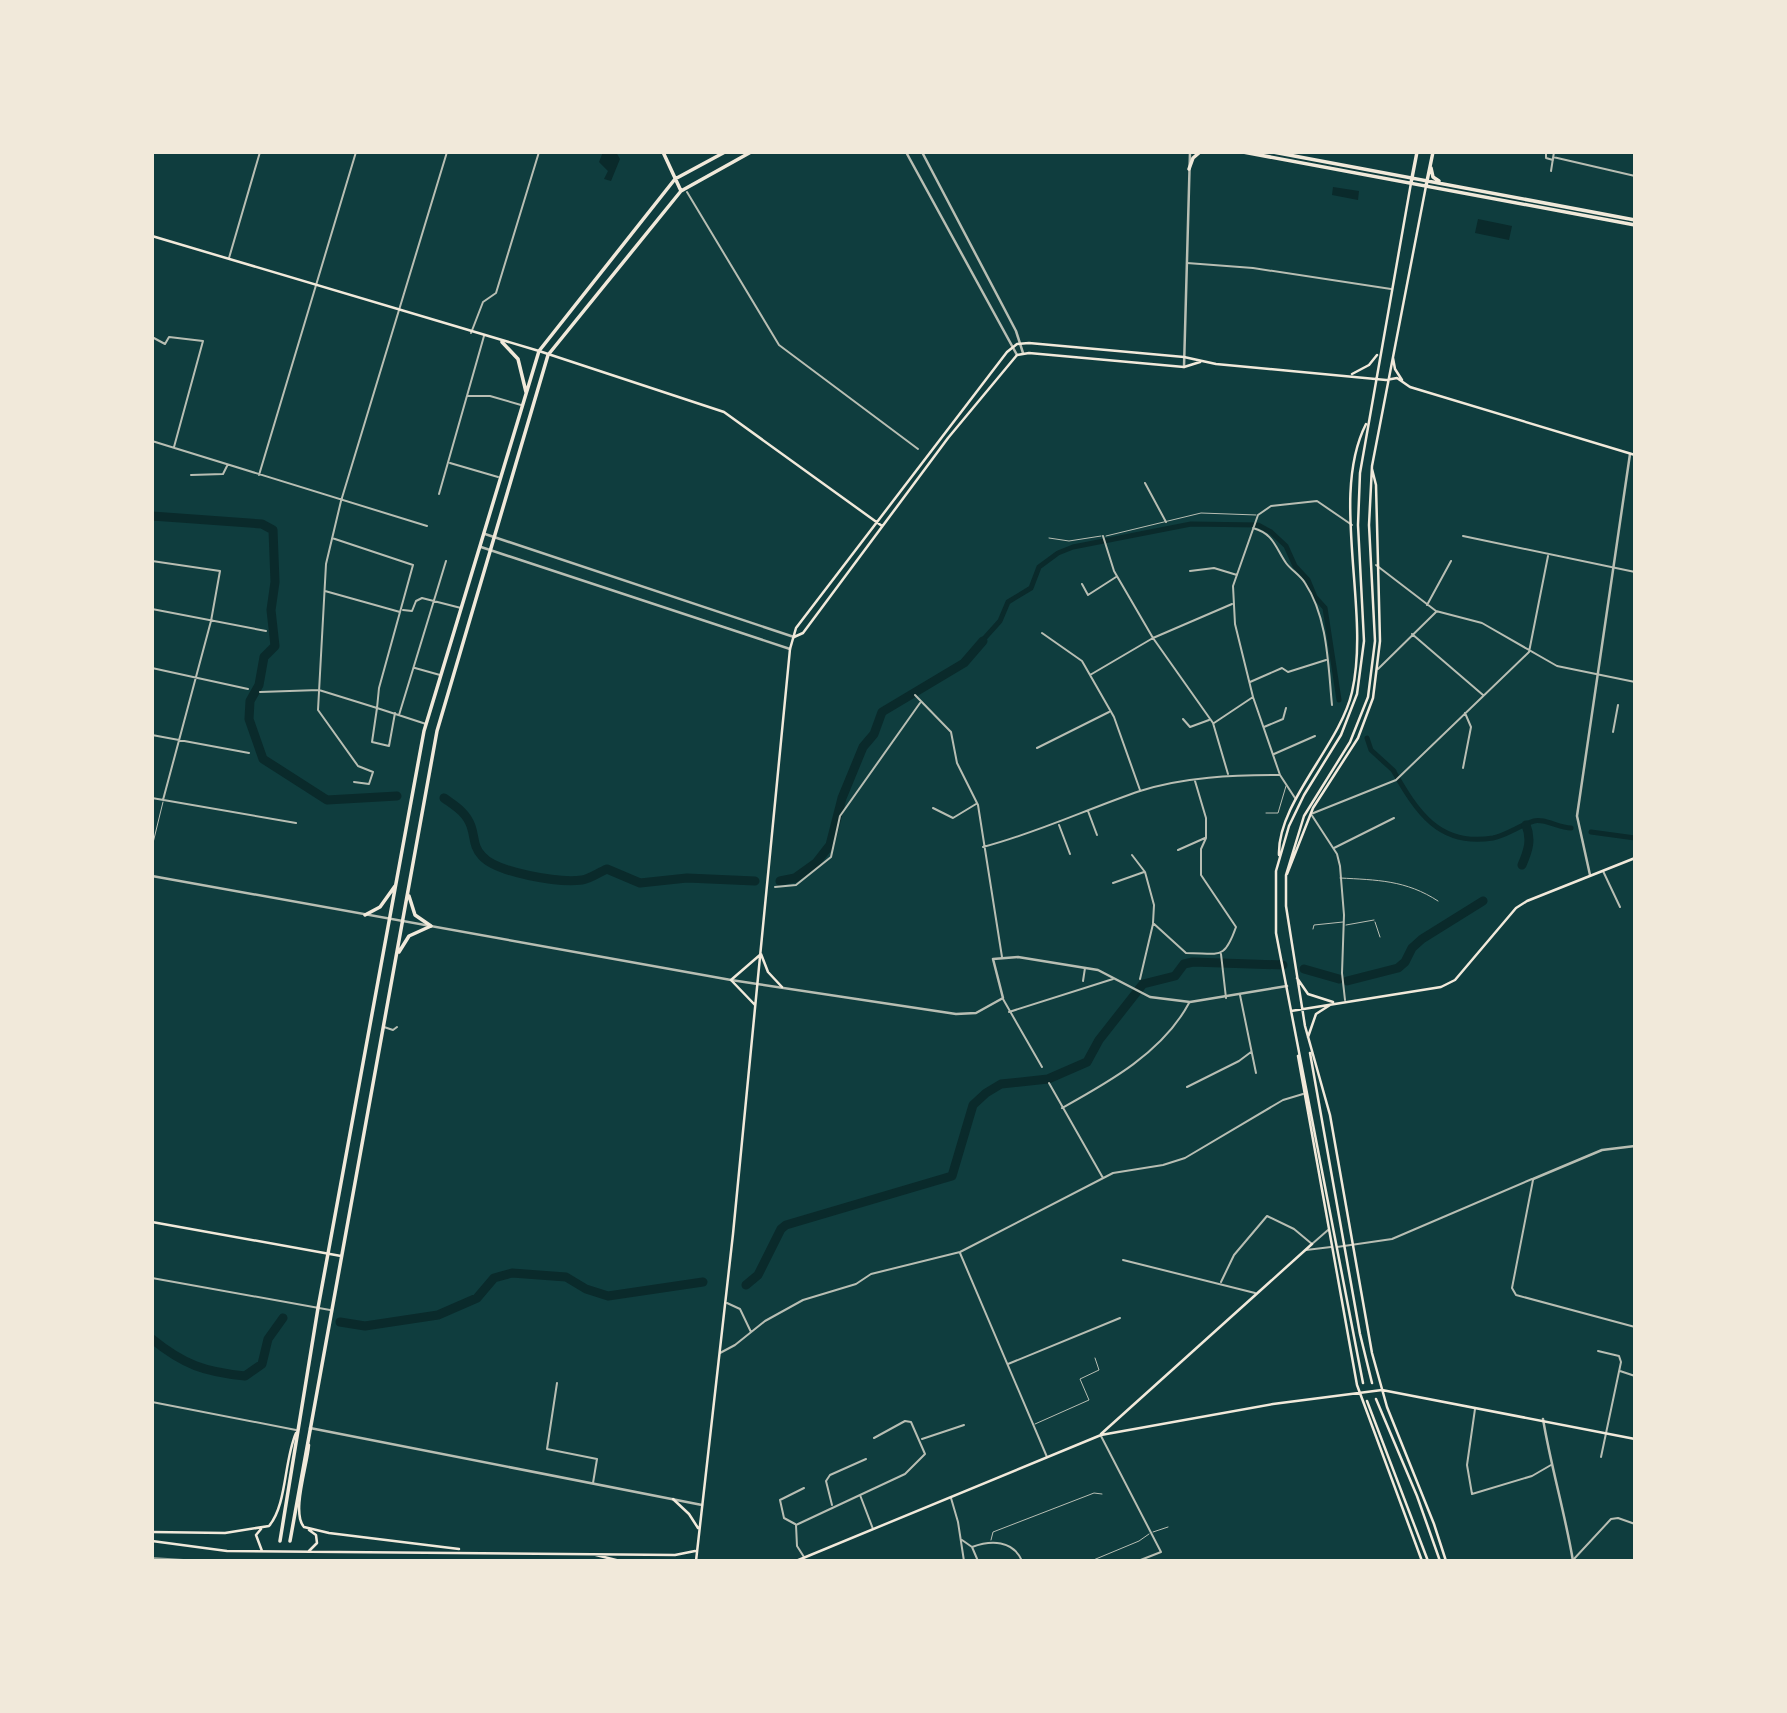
<svg xmlns="http://www.w3.org/2000/svg" width="1787" height="1713" viewBox="0 0 1787 1713" font-family="'Open Sans',sans-serif">
<rect width="100%" height="100%" fill="#0f3d3e"/>
<path fill="#0a2a2b" d="M603 152H616L620 159 611 181 604 179 608 171 599 162Z
M1333 187 1359 191 1358 200 1332 195Z
M1478 219 1512 226 1509 240 1475 233Z"/>
<g fill="none" stroke-linecap="round" stroke-linejoin="round">
<path stroke="#0a2a2b" stroke-width="5" d="M982 641 1000 621 1008 602 1031 588 1039 567 1058 553 1073 547 1191 524 1258 525 1271 532 1286 546 1295 566 1308 580 1315 597 1325 608 1339 700
M1367 738 1371 750 1394 771
M1393 770C1417 812 1439 847 1493 838 1507 835 1520 825 1534 821 1544 818 1559 828 1571 828
M1591 832 1635 838"/>
<path stroke="#0a2a2b" stroke-width="9" d="M152 516 262 524 273 530 275 582 271 610 275 646 264 657 259 685 250 701 249 719 263 759 327 800 397 796
M444 798C455 806 466 812 471 826 475 837 473 847 482 856 497 873 559 883 582 880 590 879 599 872 607 869L640 883 687 878 755 881
M1522 865C1528 851 1532 840 1526 825
M780 881 795 878 816 863 830 845 842 798 863 747 874 734 882 712 964 663 983 641
M1304 969 1339 979
M1347 981 1398 968 1405 962 1412 948 1422 939 1483 901
M746 1285 758 1275 781 1229 786 1225 952 1176 973 1105 986 1093 1001 1084 1048 1079 1087 1062 1099 1040 1143 984 1175 976 1184 964 1193 962 1283 965
M340 1322 365 1326 438 1315 477 1298 494 1278 512 1273 566 1277 586 1289 608 1296 703 1282
M152 1339C184 1365 205 1372 245 1376L262 1364 268 1339 283 1318"/>
<path stroke="#b8beb3" stroke-width="1" d="M1106 536 1201 513 1256 515
M1049 538 1069 541 1101 536
M1266 813H1278L1286 786
M152 847 163 802
M1340 878C1377 880 1406 880 1438 901
M1375 922 1380 937
M1346 925 1374 920
M1313 929 1314 925 1343 922
M1035 1424 1089 1400 1080 1379 1099 1370 1095 1358
M1153 1532 1168 1527
M991 1540 993 1532 1094 1493 1102 1494
M1091 1561 1139 1541 1149 1534"/>
<path stroke="#b8beb3" stroke-width="2" d="M687 192 779 345 918 449
M1009 1012 1113 979"/>
<path stroke="#b8beb3" stroke-width="2" d="M1546 152V158L1553 160
M1553 157 1635 176
M1551 171 1554 152
M229 258 260 152
M1187 263 1253 268 1391 289
M471 333 483 302 496 293 539 152
M152 337 165 344 169 337 203 341 174 447
M468 396H490L521 405
M152 441 427 526
M450 463 498 477
M191 475 223 474 227 466
M259 475 356 152
M1145 483 1166 522
M439 494 484 336
M1253 528C1274 534 1275 547 1286 563 1291 570 1300 575 1305 583 1328 618 1328 665 1332 705
M1103 536 1114 571 1153 638 1213 723 1228 774
M1463 536 1635 572
M152 561 220 571 211 621 163 800
M1376 565 1436 611 1482 623 1557 666 1635 682
M1190 571 1214 568 1237 575
M1082 584 1088 595 1116 577
M325 591 400 612
M1427 605 1451 561
M152 609 266 631
M403 610 412 611 416 601 422 598 461 608
M1042 633 1082 661 1114 717 1140 790
M1412 634 1483 695
M152 668 248 689
M415 668 440 675
M1378 669 1436 612
M1090 675 1153 638 1232 604
M1250 682 1282 668 1288 672 1326 660
M260 692 319 690 377 708 379 688 413 565 332 538
M915 695 951 732 957 763 978 805 1002 957
M395 713 389 746 372 742 377 708 426 724
M399 715 446 561
M1183 719 1190 727 1209 720
M1214 723 1253 697
M1264 727 1283 719 1286 708
M1613 732 1618 705
M152 735 249 753
M1037 748 1109 712
M1274 754 1315 736
M1463 768 1471 727 1465 713
M354 782 369 784 373 772 358 766 318 710 326 564 341 501 447 152
M152 798 296 823
M1295 798 1280 775 1253 697 1235 624 1233 586 1258 515 1271 506 1317 501 1352 525
M933 808 953 818 976 804
M1088 811 1097 835
M1059 825 1070 854
M983 847C1037 833 1087 809 1140 791 1184 777 1233 775 1279 775
M1334 848 1394 818
M1178 850 1205 838
M1132 855 1145 872 1154 905 1153 923 1186 953C1220 953 1224 961 1236 927L1201 875V849L1206 838V818L1195 781
M1603 871 1620 907
M1113 883 1144 872
M775 887 796 885 831 857 840 816 920 703
M1221 954 1226 998
M1140 979 1153 924
M1083 981 1085 968
M1240 995 1256 1073
M1003 999 1042 1067
M1345 1000 1342 973 1344 915 1340 866 1337 854 1311 814 1396 780 1529 652 1548 556
M384 1027 393 1030 397 1027
M1049 1083 1103 1178
M1187 1087 1239 1061 1251 1052
M1062 1108C1109 1082 1163 1052 1189 1003
M1533 1180 1512 1288 1516 1295 1635 1327
M1337 1247 1392 1239 1532 1179
M1306 1250 1331 1247
M960 1253 1047 1457
M1123 1260 1255 1293
M152 1278 330 1310
M1221 1282 1234 1255 1267 1216 1294 1229 1312 1244 1328 1230
M727 1303 740 1309 751 1332
M1598 1351 1619 1356 1621 1362 1601 1457
M720 1353 735 1345 765 1321 803 1300 856 1284 871 1274 960 1252 1113 1173 1163 1165 1185 1158 1283 1100 1303 1094
M1008 1364 1120 1318
M1620 1371 1635 1376
M557 1383 547 1449 597 1459 593 1483
M152 1402 296 1430
M1475 1409 1467 1465 1472 1494 1532 1476 1551 1465
M1101 1436 1161 1552 1138 1561
M922 1439 964 1425
M860 1495 905 1474 925 1454 911 1422 905 1421 874 1438
M951 1498 958 1522 964 1561
M832 1505 826 1481 830 1475 866 1459
M795 1524 784 1518 780 1500 804 1488
M962 1540 972 1547 978 1561
M972 1547C991 1540 1013 1540 1022 1561
M804 1557 797 1546 796 1525 860 1495 873 1529
M1573 1560 1611 1519 1618 1518 1635 1524"/>
<path stroke="#b8beb3" stroke-width="2.5" d="M906 152 1017 355
M922 152 1016 331 1023 353
M1184 367 1190 152
M485 534 794 637
M481 547 790 649
M1590 875 1577 816 1630 454
M152 876 731 980 956 1014 976 1013 1003 998 993 959 1018 957 1098 970 1150 997 1190 1002 1287 986
M1533 1179 1602 1150 1635 1146
M1543 1419C1551 1467 1565 1513 1573 1561
M310 1428 702 1505"/>
<path stroke="#f1e9da" stroke-width="2.5" d="M1426 186 1372 466 1369 525 1375 641 1368 697 1350 742 1304 816 1286 875V906L1305 1026 1330 1115 1372 1353 1387 1407 1434 1524 1446 1561
M152 236 539 351 724 412 882 526
M1393 358 1395 369 1402 380
M1352 374 1369 365 1377 355
M794 637 803 633 948 438 1017 355 1029 353 1184 367 1200 362
M1279 855C1277 803 1340 745 1352 692 1371 610 1329 497 1366 424
M1287 874 1313 808 1358 738 1373 698 1380 641 1376 485 1372 469
M1297 978 1308 994 1333 1002
M755 1005 731 980 761 954 768 972 782 987
M1291 1011 1441 987 1455 980 1516 908 1527 901 1635 858
M1308 1037 1316 1014 1330 1005
M1310 1053 1360 1334 1372 1383
M1298 1056 1357 1385 1422 1561
M152 1222 341 1256
M1363 1383 1276 933V871L1289 826 1304 795 1341 735 1357 694 1364 641 1358 525 1360 473 1411 183
M1376 1399 1417 1496 1440 1561
M1367 1401 1428 1561
M1101 1434 1312 1244
M673 1499 689 1514 698 1528
M304 1527 329 1533 459 1549
M304 1527C291 1513 308 1464 309 1445
M261 1529 256 1535 262 1551
M309 1530 316 1535 317 1543 309 1551
M152 1532 225 1533 269 1526C287 1505 284 1460 296 1433
M152 1541 227 1551 675 1555 695 1551
M596 1555 620 1561
M696 1561 733 1234 790 649 796 628 1007 352 1017 344 1029 343 1184 357 1216 364 1386 380 1397 378 1410 387 1635 455
M796 1561 1101 1435 1273 1404 1382 1390 1635 1439"/>
<path stroke="#f1e9da" stroke-width="3.5" d="M663 152 681 191
M1243 152 1635 225
M1273 152 1635 220
M1431 168 1433 177 1439 181
M1189 169 1193 158 1200 152
M1411 183 1417 152
M1426 186 1433 152
M502 342 518 359 526 392
M409 896 415 915 431 926
M365 915 380 907 395 886
M399 952 409 936 431 926
M280 1541 318 1308 424 731 539 351 675 179 725 152
M290 1541 437 731 548 355 681 191 751 152"/>
<path stroke="#97a49c" stroke-width="2" d="M152 1558 199 1561"/>
</g>
<rect width="1787" height="1713" fill="none" stroke="#f1e9da" stroke-width="308"/>
</svg>
